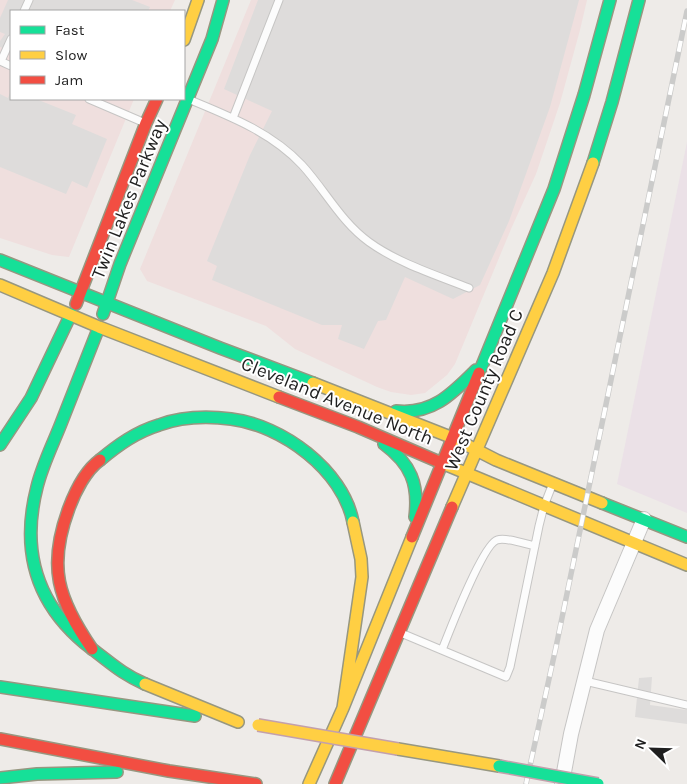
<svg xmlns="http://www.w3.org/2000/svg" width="687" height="784" viewBox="0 0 687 784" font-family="Karla,sans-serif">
<rect width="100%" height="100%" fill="#eeebe8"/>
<path fill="#efdfde" d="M0 0H175L170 11H11V99H134L69 257 52 255 0 238Z
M251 0H587L580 30 560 103 536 174 511 229 455 364 447 375 425 393 411 395 391 392 377 387 295 349 266 326 147 281 140 269Z"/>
<path fill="#ebe1e7" d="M687 142V513L617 484Z"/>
<path fill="#dedcdb" d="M8 0H132L150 7 148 11H11V51L0 47V41L5 34 0 32V18Z
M258 0H579L550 107 509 221 480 285 453 299 405 277 386 320 378 321 364 349 338 339 342 325H322L212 280 217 266 207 261 250 155 272 111 224 89Z
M11 90V99H36L76 115 72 124 107 139 87 188 72 181 66 194 0 167V94L8 98Z
M652 677 650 705 687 710V724L635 717 639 678Z"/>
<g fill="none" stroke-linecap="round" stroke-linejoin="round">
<defs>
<path id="lane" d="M24 11 29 0
M0 61 11 66
M1 61 11 39
M89 99 145 123
M188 99C229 116 271 132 302 165 325 190 341 222 369 242 398 263 436 275 469 288
M233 118 279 0
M401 633 506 677 510 667 539 526 544 506 553 483
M442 650C449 632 483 544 497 540 506 537 525 544 535 546
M585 681 687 705"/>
<path id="street" d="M562 783 571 734 597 630 644 519"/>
<path id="fast" d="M593 163 612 102 639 0
M0 260 220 348 313 383
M103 314 120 264 212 39 223 0
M99 327C86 360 73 393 60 426 52 446 42 466 37 487 20 553 37 607 92 649 111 663 122 674 145 684
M479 373 554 189 584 95 610 0
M396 411C432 415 452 394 476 370
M384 444C411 464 419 484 415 517
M0 445 31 398 71 314
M100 460C118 445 136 432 159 425 181 417 207 416 231 419 282 425 343 470 353 522
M602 503 687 537
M0 687 195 716
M0 778 37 774 117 772"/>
<path id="slow" d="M184 40 198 0
M0 285 99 327 279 397
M313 383 453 438 496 460 602 503
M437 461 687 565
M452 507 553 273 593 163
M145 684 238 722
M343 708 362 577 361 559 353 522
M398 749 499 766
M309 784 343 708 412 537"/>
<path id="jam" d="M76 304 146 123 157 99
M279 397 358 427 437 461
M412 537 479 373
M92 649C58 599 47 567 69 508 75 492 86 470 100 460
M0 739 169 771 256 784
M335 784 452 507"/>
</defs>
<use href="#lane" stroke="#c6c5c4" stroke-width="9"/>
<use href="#street" stroke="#c6c5c4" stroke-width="16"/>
<use href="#fast" stroke="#979780" stroke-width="14"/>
<use href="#slow" stroke="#979780" stroke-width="14"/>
<use href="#jam" stroke="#979780" stroke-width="14"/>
<use href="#lane" stroke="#fcfcfc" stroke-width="7"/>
<use href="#street" stroke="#fcfcfc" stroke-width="14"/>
<use href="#fast" stroke="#16e098" stroke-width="11"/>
<use href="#slow" stroke="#ffcf43" stroke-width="11"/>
<use href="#jam" stroke="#f24e42" stroke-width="11"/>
<defs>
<path id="rail" d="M526 784 556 647 687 11"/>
</defs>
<use href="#rail" stroke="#cbcbca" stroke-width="5.5"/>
<use href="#rail" stroke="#fff" stroke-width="4" stroke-dasharray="11" stroke-linecap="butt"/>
<defs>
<path id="fast-bridge" d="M499 766 598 784"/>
<path id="slow-bridge" d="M258 725 398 749"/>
</defs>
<use href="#fast-bridge" stroke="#c3a0ac" stroke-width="14" stroke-linecap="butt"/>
<use href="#slow-bridge" stroke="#c3a0ac" stroke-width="14" stroke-linecap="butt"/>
<use href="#fast-bridge" stroke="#16e098" stroke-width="11"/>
<use href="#slow-bridge" stroke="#ffcf43" stroke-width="11"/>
</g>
<g text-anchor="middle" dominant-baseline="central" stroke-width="4" stroke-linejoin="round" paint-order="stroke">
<g font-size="19" fill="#1f1f1f" stroke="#fff">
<text transform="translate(129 199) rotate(-68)">Twin Lakes Parkway</text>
<text transform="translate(484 390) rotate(-67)">West County Road C</text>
<text transform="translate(337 401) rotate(22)">Cleveland Avenue North</text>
</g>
</g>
<rect x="10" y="10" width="175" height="90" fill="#ffffff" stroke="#a5a5a5"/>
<rect x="20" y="26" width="25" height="8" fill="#16e098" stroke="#a5a5a5"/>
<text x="55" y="35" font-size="15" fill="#1f1f1f">Fast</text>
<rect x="20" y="51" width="25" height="8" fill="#ffcf43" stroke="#a5a5a5"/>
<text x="55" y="60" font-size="15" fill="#1f1f1f">Slow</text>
<rect x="20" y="76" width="25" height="8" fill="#f24e42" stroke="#a5a5a5"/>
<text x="55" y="85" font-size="15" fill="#1f1f1f">Jam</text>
<g transform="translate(652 749) rotate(293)" stroke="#ffffff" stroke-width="4" paint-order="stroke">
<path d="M0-4L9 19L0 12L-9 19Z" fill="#1f1f1f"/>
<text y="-8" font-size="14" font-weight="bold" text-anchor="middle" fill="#1f1f1f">N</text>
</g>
</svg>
